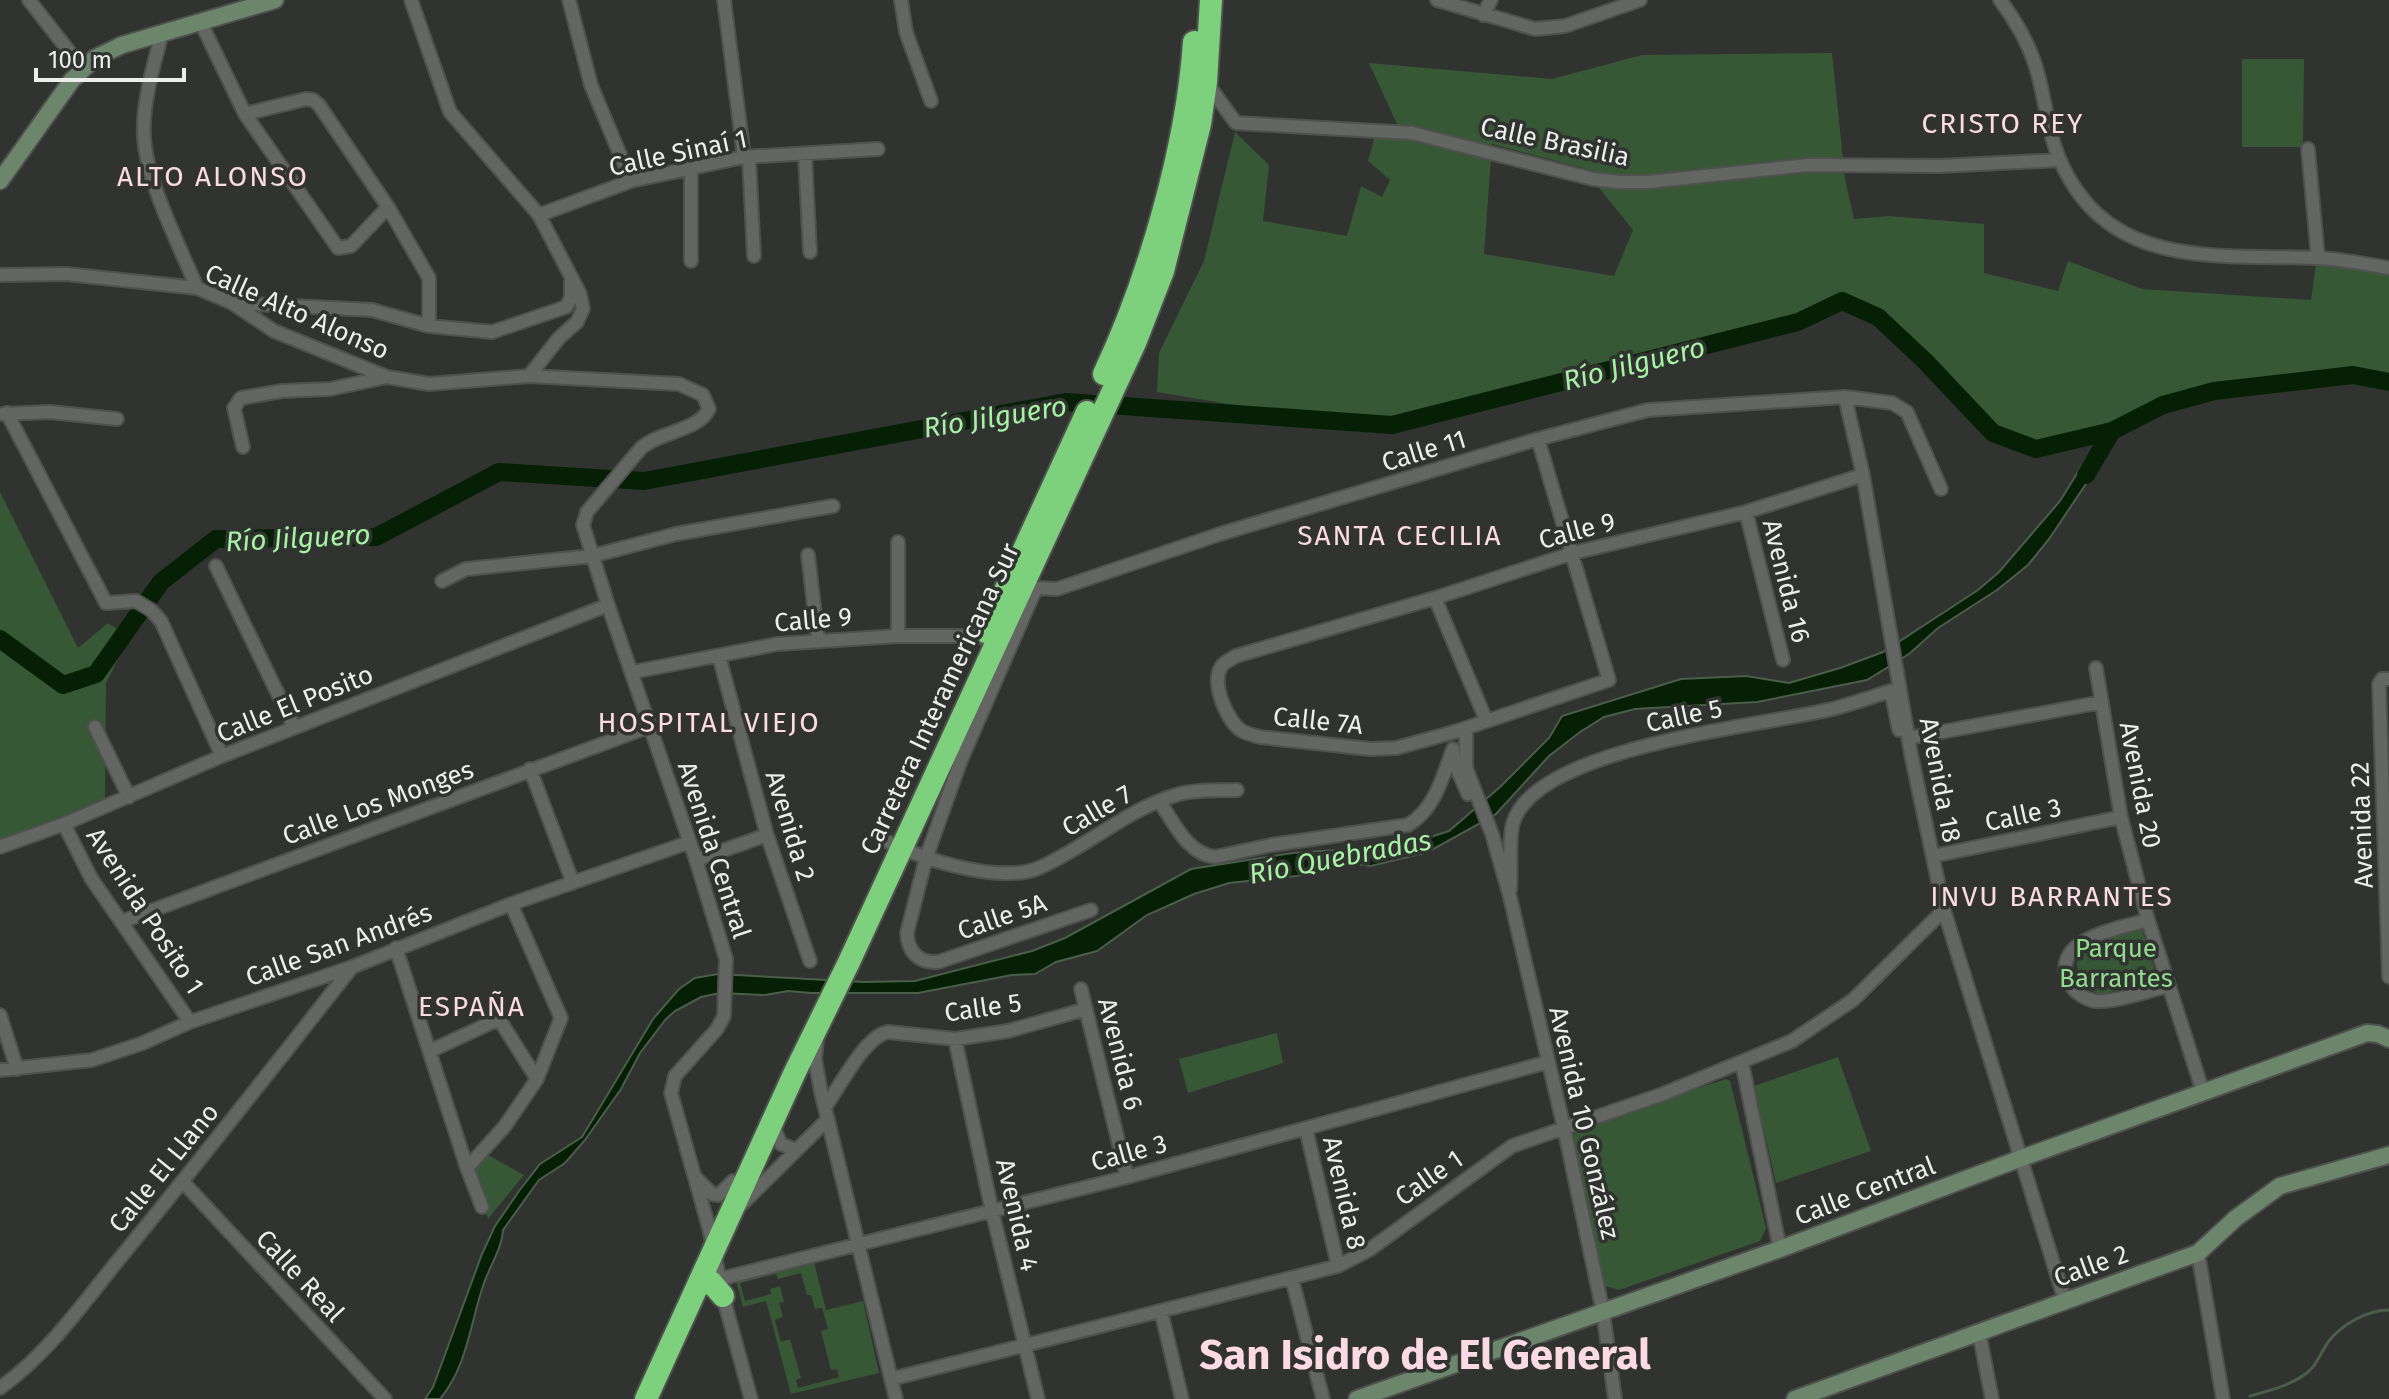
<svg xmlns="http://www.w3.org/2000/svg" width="2389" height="1399" viewBox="0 0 2389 1399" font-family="'Fira Sans',sans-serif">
<rect width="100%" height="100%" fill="#303330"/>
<path fill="#375835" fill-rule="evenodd" d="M1832 53 1845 179 1854 219 1889 216 1984 224V273L2058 291 2068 261 2142 289 2311 300 2316 263 2389 275V382L2353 375 2214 391 2163 405 2112 431 2036 449 2003 437 1881 320 1842 301 1798 322 1392 425 1330 421 1157 392 1159 353 1204 261 1235 132 1269 165 1263 221 1347 236 1361 186 1382 197 1390 180 1368 161 1375 136 1403 137 1369 63 1552 79 1642 55ZM1492 144 1583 168 1633 230 1614 276 1484 254Z
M2242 59H2304L2303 147H2242Z
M0 492 78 648 108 623 129 637 106 683 105 802 0 839Z
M2142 929 2158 980 2100 995C2088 988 2079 982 2077 967 2075 938 2122 934 2142 929Z
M1277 1033 1283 1063 1188 1093 1179 1059Z
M1838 1057 1871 1151 1776 1183 1754 1086Z
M1726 1079 1730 1081 1766 1228 1760 1241 1619 1290 1605 1286 1572 1137 1577 1129Z
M486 1154 524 1175 488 1219 474 1169Z
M814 1262 826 1310 863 1301 879 1373 791 1394 766 1301 743 1307 736 1281ZM801 1273 807 1295H811L815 1309 822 1308 828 1329 821 1331 831 1370 837 1369 839 1377 798 1388 796 1380 801 1378 790 1339 781 1342 775 1320 783 1317 779 1303 784 1302 780 1286 770 1289 771 1294 745 1301 740 1283 776 1274 778 1279Z"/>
<path fill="#052005" stroke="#4a5e4a" stroke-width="2" d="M2099 456 2098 466 2049 539 2028 565 1997 590 1938 628 1909 654 1867 680 1757 702 1635 709 1604 717 1580 732 1549 756 1495 815 1428 852 1371 866 1357 864 1297 876 1229 883 1194 894 1147 915 1097 951 1056 962 1035 974 1012 975 918 993H811L788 991 765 995 720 993 701 997 675 1011 666 1019 640 1053 621 1089 585 1140 565 1163 539 1180 503 1230C502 1248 490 1266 484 1283 470 1323 468 1365 440 1399H425L433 1387 482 1254 495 1226 519 1191 540 1164 582 1137 653 1019 679 989 695 978 718 974 864 982 915 981 1032 951 1065 938 1191 869 1293 853 1365 848 1418 841 1449 831 1500 787 1549 738 1562 716 1681 679 1746 676 1789 683 1840 668 1883 652 1978 590 1999 572 2060 501 2086 459Z"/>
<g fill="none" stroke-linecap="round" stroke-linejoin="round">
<path stroke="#4a5e4a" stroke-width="3" d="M2250 1396C2269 1391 2292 1385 2308 1372 2318 1364 2321 1351 2329 1341 2342 1324 2368 1310 2389 1310"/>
<path stroke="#052005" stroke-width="18" d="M2086 475 2112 431 2163 405 2214 391 2353 375 2389 382
M0 639 63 685 96 674 161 582 216 539 376 537 499 472 644 481 1066 402 1392 425 1798 322 1842 301 1878 317 1925 361 1993 433 2036 449 2112 431"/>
<defs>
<path id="street" d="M29 0 82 68
M411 0 450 112 539 215 580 294 583 309 577 322 559 338 529 376
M569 0 591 85 631 181
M724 0 744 157
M901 0 906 32 931 101
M1437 0 1535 29 1565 26 1640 0
M2000 0C2015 20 2027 40 2035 64 2045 94 2046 127 2059 158 2107 271 2215 254 2317 258 2341 259 2365 264 2389 268
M1483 15 1491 0
M201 23 245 114 338 248 351 246 388 207
M162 33C154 65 142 102 144 137 147 184 179 244 197 288
M1206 82 1236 123 1412 133 1593 179 1619 182H1648L1808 165 1940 166 2060 160
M245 114 306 99 313 100 319 105 388 207 429 278V326
M2308 149 2318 258
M805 155 810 252
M749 158 754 256
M539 215 631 181 744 157 878 149
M691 261V168
M0 275 66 274 197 288 232 303 274 331 387 377 429 384 529 376 679 384 703 395 709 409C697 432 660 431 641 448L587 512 583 525 608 605 696 860 726 959 724 1016 717 1029 675 1076 671 1093 709 1228 723 1296 751 1399
M235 303 372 310 429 326 492 332 566 307 571 298V281
M1845 397 1863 475 1911 754 1944 910 2065 1301
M7 413 106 603 136 601 151 610 161 621 222 756
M3 414 50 412 117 419
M1538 439 1609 680 1454 732 1396 748 1370 749 1260 737C1254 735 1247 734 1242 731 1227 721 1211 684 1221 667 1224 662 1231 659 1236 656L1435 598 1573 553 1746 512 1863 475
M243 447 234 408 241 398 282 391 330 389 387 377
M1746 512 1783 660
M808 555 818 640
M216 566 294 727
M442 581 466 569 592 556 676 534 833 506
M1026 583 1036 588 1057 589 1220 534 1538 439 1648 410 1845 397 1892 403 1907 412 1941 489
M1036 588 961 760 926 858 907 933C908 952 918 963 938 962L1091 910
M1435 598 1486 720
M898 636V542
M719 656 767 835 810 961
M2096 668 2121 817 2148 920 2203 1092
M633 672 777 644 898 636H973L991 639
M2389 679H2382L2379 684 2389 977
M95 727 129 797
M1466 728V768L1492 834 1510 897 1564 1128 1603 1312 1615 1399
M1909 738 2102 702
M1453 751 1455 764 1468 794
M530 769 573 883
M1159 801C1174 822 1187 854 1215 857L1271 845 1408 825C1435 809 1443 776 1453 749
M64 824 91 878 190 1022
M888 842C924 860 1003 885 1041 867 1088 846 1126 810 1176 795 1194 789 1217 791 1237 790
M0 847 64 824 222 756 608 605
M1933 856 2121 817
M696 860 767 835
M1510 890C1512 871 1508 840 1513 823 1536 746 1763 726 1832 709 1852 704 1871 697 1891 691L1899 730
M2148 920C2121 928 2046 939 2070 984 2075 993 2085 999 2095 1001 2115 1003 2149 990 2169 986
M121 922 651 726
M396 948 467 1168 505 1126 537 1079 561 1018 511 904
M1081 989 1127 1177
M0 1015 17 1069
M955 1039 992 1211 1038 1399
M817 1040 815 1059 821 1092 896 1399
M430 1051 499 1019 537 1079
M1742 1063 1780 1249
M0 1070 92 1060 143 1043 190 1022 352 967 511 904 690 842
M825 1107C839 1088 865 1036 888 1032L955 1039 1008 1031 1086 1009
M773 1126 781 1144 796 1150
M1306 1129 1338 1266
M467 1168 482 1207
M696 1178 712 1194 719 1195 733 1181
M183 1182 385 1399
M741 1205 828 1119
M2198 1253 2223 1399
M720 1279 1127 1177 1548 1062
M1292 1279 1323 1399
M1161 1311 1182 1399
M1979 1332 1992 1399
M891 1379 1338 1266 1369 1250 1512 1146 1663 1094 1792 1041 1853 1000 1944 910
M0 1388C48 1354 83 1303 120 1258 199 1162 276 1064 352 967"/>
<path id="secondary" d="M0 181 72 80 95 58 122 45 275 0
M1357 1399 1780 1249 2019 1159 2367 1033 2378 1034 2389 1039
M1795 1399 2198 1253 2236 1218 2280 1186 2389 1155"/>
<path id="highway" d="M1104 374C1149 278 1187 147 1194 42
M986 632 1087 412
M699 1285 711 1282 723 1296
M646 1399 795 1072 849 962 1135 343 1163 271 1200 124 1206 82 1211 0"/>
</defs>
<use href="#street" stroke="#4f514f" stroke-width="16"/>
<use href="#secondary" stroke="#4f514f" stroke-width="20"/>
<use href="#highway" stroke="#4f514f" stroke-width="26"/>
<use href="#street" stroke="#636663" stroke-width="12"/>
<use href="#secondary" stroke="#6b866a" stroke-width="16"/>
<use href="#highway" stroke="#7ed17c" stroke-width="22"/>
</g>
<g text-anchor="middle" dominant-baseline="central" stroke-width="7" stroke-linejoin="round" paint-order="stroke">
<g font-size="26" fill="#eceeec" stroke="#303330">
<text transform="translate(1555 142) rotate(12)">Calle Brasilia</text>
<text transform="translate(678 153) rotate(-12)">Calle Sinaí 1</text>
<text transform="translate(297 312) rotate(24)">Calle Alto Alonso</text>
<text transform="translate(1424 451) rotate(-17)">Calle 11</text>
<text transform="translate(1577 531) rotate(-15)">Calle 9</text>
<text transform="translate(1786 581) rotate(76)">Avenida 16</text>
<text transform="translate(813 620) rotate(-5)">Calle 9</text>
<text transform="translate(940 699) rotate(-65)">Carretera Interamericana Sur</text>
<text transform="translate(295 704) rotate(-22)">Calle El Posito</text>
<text transform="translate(1684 716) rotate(-12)">Calle 5</text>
<text transform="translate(1318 721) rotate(6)">Calle 7A</text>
<text transform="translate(1940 780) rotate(79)">Avenida 18</text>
<text transform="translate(2140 785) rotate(79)">Avenida 20</text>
<text transform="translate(378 803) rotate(-20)">Calle Los Monges</text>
<text transform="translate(1097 811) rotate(-30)">Calle 7</text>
<text transform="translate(2023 815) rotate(-12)">Calle 3</text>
<text transform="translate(2362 825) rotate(-92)">Avenida 22</text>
<text transform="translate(790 826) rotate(73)">Avenida 2</text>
<text transform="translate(714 850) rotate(72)">Avenida Central</text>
<text transform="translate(145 911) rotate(57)">Avenida Posito 1</text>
<text transform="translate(1002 917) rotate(-19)">Calle 5A</text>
<text transform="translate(339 945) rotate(-20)">Calle San Andrés</text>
<text transform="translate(983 1008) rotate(-8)">Calle 5</text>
<text transform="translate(1120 1054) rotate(76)">Avenida 6</text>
<text transform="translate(1584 1123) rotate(77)">Avenida 10 González</text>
<text transform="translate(1129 1153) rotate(-15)">Calle 3</text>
<text transform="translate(164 1168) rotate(-51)">Calle El Llano</text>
<text transform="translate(1429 1178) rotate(-35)">Calle 1</text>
<text transform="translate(1865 1191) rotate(-21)">Calle Central</text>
<text transform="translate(1344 1193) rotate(77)">Avenida 8</text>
<text transform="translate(1017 1215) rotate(77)">Avenida 4</text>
<text transform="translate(2091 1266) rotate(-20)">Calle 2</text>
<text transform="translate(300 1276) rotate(47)">Calle Real</text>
</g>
<g font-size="26" fill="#91dc8e" stroke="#303330">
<text x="2116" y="948">Parque<tspan x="2116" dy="30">Barrantes</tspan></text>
</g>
<g font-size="28" letter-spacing="2" fill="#fbdae6" stroke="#303330">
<text x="2003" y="123">CRISTO REY</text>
<text x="213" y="176">ALTO ALONSO</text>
<text x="1400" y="535">SANTA CECILIA</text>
<text x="709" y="722">HOSPITAL VIEJO</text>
<text x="2052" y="896">INVU BARRANTES</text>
<text x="472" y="1006">ESPAÑA</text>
</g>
<g font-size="28" font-style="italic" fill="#a6f2a3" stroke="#303330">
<text transform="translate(1634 364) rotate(-14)">Río Jilguero</text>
<text transform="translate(995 417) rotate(-9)">Río Jilguero</text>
<text transform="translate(298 538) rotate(-3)">Río Jilguero</text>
<text transform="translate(1340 857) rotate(-11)">Río Quebradas</text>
</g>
<g font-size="42" font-weight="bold" fill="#fbdae6" stroke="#303330">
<text x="1425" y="1355">San Isidro de El General</text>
</g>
</g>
<path d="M36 68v12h148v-12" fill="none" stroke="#eceeec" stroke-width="4"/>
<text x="48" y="68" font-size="24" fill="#eceeec" stroke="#303330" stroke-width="6" paint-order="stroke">100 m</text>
</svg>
